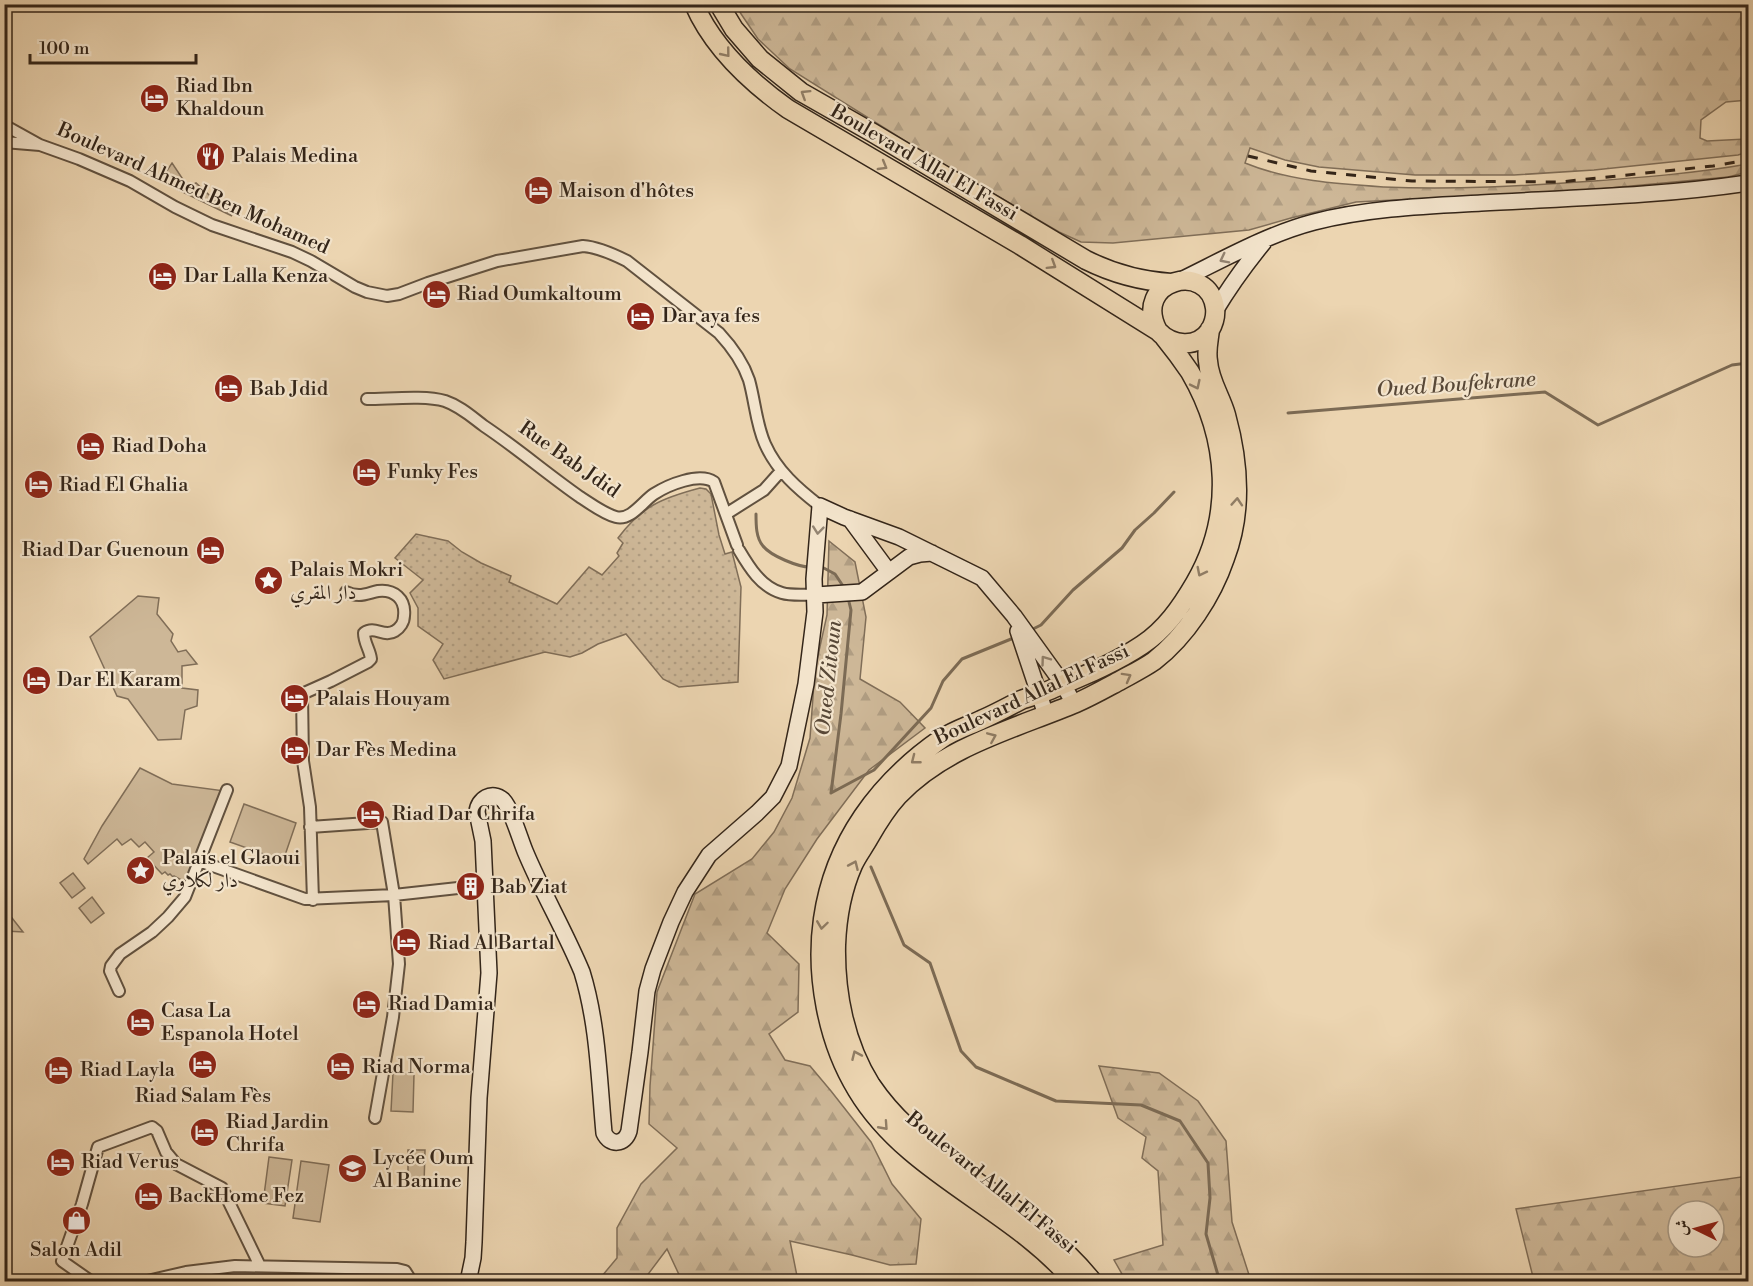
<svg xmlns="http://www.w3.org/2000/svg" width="1753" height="1286" viewBox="0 0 1753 1286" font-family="'Libre Bodoni',Amiri,serif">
<defs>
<pattern id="grass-dots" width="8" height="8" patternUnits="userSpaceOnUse" patternTransform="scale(1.5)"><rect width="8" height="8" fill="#cdb797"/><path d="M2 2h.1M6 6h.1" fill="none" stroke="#b09d82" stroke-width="1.8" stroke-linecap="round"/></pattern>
<pattern id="forest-firs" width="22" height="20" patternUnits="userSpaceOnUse" patternTransform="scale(1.5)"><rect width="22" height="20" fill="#cdb797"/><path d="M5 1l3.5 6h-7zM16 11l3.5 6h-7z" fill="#b09d82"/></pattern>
</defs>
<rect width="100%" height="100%" fill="#ecd5b1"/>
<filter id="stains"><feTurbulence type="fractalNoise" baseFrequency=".00333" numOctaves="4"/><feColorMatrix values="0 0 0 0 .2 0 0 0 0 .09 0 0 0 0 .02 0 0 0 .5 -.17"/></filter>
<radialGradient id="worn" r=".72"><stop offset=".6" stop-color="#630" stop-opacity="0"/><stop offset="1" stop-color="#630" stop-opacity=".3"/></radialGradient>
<path fill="url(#grass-dots)" stroke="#806e58" stroke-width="1.5" d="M700 488 706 489 711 494 719 535 725 554 732 552 741 587 738 682 679 687 663 679 626 634 598 644 582 653 570 657 545 652 444 679 433 660 443 644 418 626V608L410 593 423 580 395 558 416 534 448 541 462 552 481 563 511 576 509 582 557 604 589 567 602 575 619 556 617 553 623 543 618 538C642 506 662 498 700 488Z
M342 1275H365V1281H342Z"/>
<path fill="url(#forest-firs)" stroke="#806e58" stroke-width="1.5" fill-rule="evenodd" d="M735 5H1747L1748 8V100L1726 102 1701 120 1700 138 1707 141 1746 139 1748 152 1738 155 1594 170 1514 175H1415L1319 167 1285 160 1250 148 1245 163C1289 181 1337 184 1384 187 1454 190 1524 186 1594 181 1646 177 1697 173 1748 164V172L1728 177 1599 189 1356 202 1291 218 1249 230 1113 243 1081 242 1059 232 926 154 790 69 758 39Z
M829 541 855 562 866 617 860 679 900 702 925 728 869 770 817 839 785 889 767 933 799 964 798 1012 769 1034 785 1060 810 1066 831 1091 871 1142 892 1184 921 1219 916 1264 890 1265 852 1255 790 1241 798 1281H682L667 1249 643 1281 597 1282 617 1258V1228L641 1184 677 1148 649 1124 650 1086 657 992 695 894 752 859 774 832 792 798 810 738 815 669 827 615Z
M1099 1066 1159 1073 1198 1101 1226 1141 1232 1222 1251 1281H1126L1114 1260 1163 1245 1158 1171 1142 1158 1146 1137 1118 1118Z
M1748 1176V1281H1534L1516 1209ZM1678 1211H1714V1247H1678Z"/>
<path fill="#cdb797" stroke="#806e58" stroke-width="1.5" d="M172 163 188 187 196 183 232 216 160 181Z
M138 596 159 598 157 614 173 634 171 641 178 652 186 650 197 664 182 666V688L198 690 197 706 185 710 181 739 158 740 128 699 117 696 90 637Z
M140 768 172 784 225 791 185 882 174 876 173 877 170 874 168 875 165 872 162 874 147 858 154 852 145 842 139 847 131 839 122 845 117 839 88 864 84 859 102 826Z
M244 804 296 823 283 861 230 842Z
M73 873 85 888 72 898 60 883Z
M92 897 104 913 91 923 79 908Z
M4 909H5L23 932 5 931Z
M393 1073 414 1074 413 1112 391 1111Z
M408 1150H425L424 1185H408Z
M269 1157 292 1160 285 1206 263 1203Z
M301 1161 329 1165 320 1222 293 1218Z"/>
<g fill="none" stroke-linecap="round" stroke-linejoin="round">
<path stroke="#7c6b55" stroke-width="3" d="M1288 413 1545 392 1598 425 1732 365 1748 363
M756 514C756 525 756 538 763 546 771 556 798 567 810 567
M820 566 835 574 845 589
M1031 630 1041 625 1073 590 1122 548 1135 530 1154 513 1174 492
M831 793 841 714 851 610 848 598
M831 793 874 770 931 708 943 681 962 659 1016 637
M871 867 904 945 930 963 961 1051 976 1067 1056 1101 1141 1105 1180 1121 1208 1163 1210 1198 1206 1234 1220 1282"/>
<defs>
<path id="minor" d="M4 125 40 145 79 159 130 181 175 207 212 225 292 252 311 261 355 287 367 292 387 296 399 294 428 283 497 261 583 246C598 247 613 254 627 261L719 333C732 347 743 362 749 380 755 401 756 424 765 444 777 471 798 489 820 506
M4 142 40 145
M367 399C389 399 425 395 445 401 460 406 472 417 484 426 517 448 547 474 580 497 591 504 604 514 616 517 631 521 643 501 654 494 668 485 699 472 714 482L737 545
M726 514 764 490 781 471
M739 550C749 567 761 587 782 593 792 596 805 594 816 595
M310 827 382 822 394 895 399 964 393 1017 375 1118
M199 861 305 899 394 895 467 887
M313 900 310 807 303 761 302 694 331 681 368 662 371 659C370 650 364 643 364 633 375 625 384 638 395 631 400 628 404 622 404 616 406 599 394 589 378 591 372 592 366 595 359 595 355 595 350 594 346 592
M119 991 110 971 111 966 120 954 152 932 168 917 185 897 227 790
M92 1282 62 1261 82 1204 98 1147 152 1127 157 1131 166 1152 176 1164 222 1188 260 1266
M143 1282 186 1272 235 1266 397 1269 405 1271 412 1282"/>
<path id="secondary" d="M1181 280C1224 259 1268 234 1314 222 1369 208 1426 206 1481 203 1570 198 1660 196 1748 183
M1215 311C1230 286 1246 264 1264 242
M850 519 889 572
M816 595 862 592 909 557 920 554 932 553
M1018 631 1046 715
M468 1282 473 1258 474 1242 479 1098 489 973 483 841 477 812C478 799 492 790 503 800 511 808 520 839 525 851 542 892 565 931 582 972 598 1024 599 1079 604 1133 610 1146 625 1145 629 1131L640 1052 647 991 653 969 671 922 685 892 709 855 757 813 773 797 789 766 806 684 815 612 814 579 820 506 844 517 899 537 982 578 1014 616 1063 684 1074 704"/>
<path id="primary" d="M694 4C713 48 750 82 788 109L1020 245 1158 331C1172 346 1197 349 1210 330 1214 323 1216 316 1215 308 1209 260 1131 280 1158 331
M719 4 734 29 760 59 801 92 873 133 1086 260C1114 274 1140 281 1171 283
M1074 1282C1011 1207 908 1175 857 1090 827 1041 815 975 823 919 834 842 879 782 941 739 953 731 968 726 981 720 995 714 1008 707 1021 700 1029 697 1037 695 1045 692 1078 678 1112 665 1142 645 1165 630 1181 607 1195 583 1234 516 1229 439 1190 372 1182 360 1173 348 1164 337
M1093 1282C1055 1234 1001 1200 952 1164 920 1139 894 1119 871 1085 845 1044 835 993 836 945 837 919 842 890 853 865 857 856 864 847 869 838 877 824 887 808 898 796 945 746 1014 729 1076 703 1092 696 1106 688 1121 680 1132 674 1144 668 1154 661 1186 636 1212 596 1225 558 1243 511 1239 462 1226 415 1221 397 1209 380 1208 361 1206 350 1209 340 1210 329"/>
</defs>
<use href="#minor" stroke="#61513f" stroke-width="14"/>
<use href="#secondary" stroke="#332519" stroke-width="18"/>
<use href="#primary" stroke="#332519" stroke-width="21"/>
<use href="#minor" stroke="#f3e4cc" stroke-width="10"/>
<use href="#secondary" stroke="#f3e4cc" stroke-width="15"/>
<use href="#primary" stroke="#ecd5b1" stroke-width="18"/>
<path stroke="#332519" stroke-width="3" stroke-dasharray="10 10" stroke-linecap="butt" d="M1248 156 1311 171 1412 181 1560 182 1713 166 1748 160"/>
</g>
<defs><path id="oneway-chevron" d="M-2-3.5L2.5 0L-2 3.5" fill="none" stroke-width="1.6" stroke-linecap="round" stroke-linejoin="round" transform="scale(1.5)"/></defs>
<g stroke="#907d65">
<use href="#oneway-chevron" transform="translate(726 53) rotate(51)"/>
<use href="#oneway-chevron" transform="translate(805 94) rotate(-148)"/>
<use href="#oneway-chevron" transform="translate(883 166) rotate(30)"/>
<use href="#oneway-chevron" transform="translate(1052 265) rotate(32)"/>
<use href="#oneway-chevron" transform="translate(1196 385) rotate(64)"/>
<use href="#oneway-chevron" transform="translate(1237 502) rotate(-86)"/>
<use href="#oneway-chevron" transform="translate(1201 572) rotate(117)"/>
<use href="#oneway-chevron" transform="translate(1127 677) rotate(-29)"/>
<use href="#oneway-chevron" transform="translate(992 737) rotate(-23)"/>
<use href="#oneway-chevron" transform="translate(915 760) rotate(142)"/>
<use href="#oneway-chevron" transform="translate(854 865) rotate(-66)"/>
<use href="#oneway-chevron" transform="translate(822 925) rotate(98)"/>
<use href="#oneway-chevron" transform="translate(856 1055) rotate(-114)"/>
<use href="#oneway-chevron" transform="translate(884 1126) rotate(48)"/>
</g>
<g stroke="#938472">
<use href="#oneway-chevron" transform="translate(1224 259) rotate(153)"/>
<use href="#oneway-chevron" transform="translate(818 530) rotate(96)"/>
<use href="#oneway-chevron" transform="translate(1045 660) rotate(-126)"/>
</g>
<defs>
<symbol id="hotel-disc" viewBox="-11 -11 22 22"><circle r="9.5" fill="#8f2418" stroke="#f3e4cc"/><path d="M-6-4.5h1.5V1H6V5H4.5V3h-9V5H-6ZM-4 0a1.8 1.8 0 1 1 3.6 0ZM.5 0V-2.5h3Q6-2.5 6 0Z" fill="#fff"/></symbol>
<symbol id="restaurant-disc" viewBox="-11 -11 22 22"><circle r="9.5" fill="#8f2418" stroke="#f3e4cc"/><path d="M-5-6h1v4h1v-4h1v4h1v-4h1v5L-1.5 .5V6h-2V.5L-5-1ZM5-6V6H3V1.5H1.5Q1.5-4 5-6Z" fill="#fff"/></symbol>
<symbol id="sight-disc" viewBox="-11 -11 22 22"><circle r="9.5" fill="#8f2418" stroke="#f3e4cc"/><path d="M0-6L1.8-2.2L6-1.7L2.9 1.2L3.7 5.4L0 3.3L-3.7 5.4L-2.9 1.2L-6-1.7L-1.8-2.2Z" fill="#fff"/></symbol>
<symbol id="building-disc" viewBox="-11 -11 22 22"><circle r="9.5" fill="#8f2418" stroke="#f3e4cc"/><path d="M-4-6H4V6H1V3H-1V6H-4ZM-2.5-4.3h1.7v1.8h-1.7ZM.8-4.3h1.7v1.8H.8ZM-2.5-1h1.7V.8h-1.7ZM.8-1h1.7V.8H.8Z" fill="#fff"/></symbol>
<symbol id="university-disc" viewBox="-11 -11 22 22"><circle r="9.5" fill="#8f2418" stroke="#f3e4cc"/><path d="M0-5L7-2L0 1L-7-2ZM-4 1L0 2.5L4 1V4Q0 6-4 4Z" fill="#fff"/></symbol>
<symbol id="shop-disc" viewBox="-11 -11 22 22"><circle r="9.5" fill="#8f2418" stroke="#f3e4cc"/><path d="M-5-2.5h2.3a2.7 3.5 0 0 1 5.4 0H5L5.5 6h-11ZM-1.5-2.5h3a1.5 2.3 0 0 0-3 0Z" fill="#fff"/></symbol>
</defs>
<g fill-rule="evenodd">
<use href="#hotel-disc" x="138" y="82" width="33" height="33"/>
<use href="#restaurant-disc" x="194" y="140" width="33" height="33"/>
<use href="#hotel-disc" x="522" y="174" width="33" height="33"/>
<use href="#hotel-disc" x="146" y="260" width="33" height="33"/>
<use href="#hotel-disc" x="420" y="278" width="33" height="33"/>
<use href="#hotel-disc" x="624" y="300" width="33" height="33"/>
<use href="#hotel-disc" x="212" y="372" width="33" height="33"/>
<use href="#hotel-disc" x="74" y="430" width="33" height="33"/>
<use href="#hotel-disc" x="350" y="456" width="33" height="33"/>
<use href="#hotel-disc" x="22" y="468" width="33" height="33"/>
<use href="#hotel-disc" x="194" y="534" width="33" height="33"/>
<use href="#sight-disc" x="252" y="564" width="33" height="33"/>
<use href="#hotel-disc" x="20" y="664" width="33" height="33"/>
<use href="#hotel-disc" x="278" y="682" width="33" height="33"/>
<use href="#hotel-disc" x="278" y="734" width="33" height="33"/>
<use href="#hotel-disc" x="354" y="798" width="33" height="33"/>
<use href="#sight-disc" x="124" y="854" width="33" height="33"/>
<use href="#building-disc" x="454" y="870" width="33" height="33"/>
<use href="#hotel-disc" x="390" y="926" width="33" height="33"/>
<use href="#hotel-disc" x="350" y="988" width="33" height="33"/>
<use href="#hotel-disc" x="124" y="1006" width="33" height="33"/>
<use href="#hotel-disc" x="186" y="1048" width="33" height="33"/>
<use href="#hotel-disc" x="324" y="1050" width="33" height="33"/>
<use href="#hotel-disc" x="42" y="1054" width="33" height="33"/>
<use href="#hotel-disc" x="188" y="1116" width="33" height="33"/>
<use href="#hotel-disc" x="44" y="1146" width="33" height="33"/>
<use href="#university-disc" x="336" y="1152" width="33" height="33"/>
<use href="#hotel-disc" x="132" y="1180" width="33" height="33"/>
<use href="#shop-disc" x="60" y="1204" width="33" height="33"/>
</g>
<g text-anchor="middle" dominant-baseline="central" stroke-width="4.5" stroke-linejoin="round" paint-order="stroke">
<g font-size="20" fill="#332519" stroke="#f3e4cc" text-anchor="start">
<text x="176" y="86">Riad Ibn<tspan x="176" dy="23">Khaldoun</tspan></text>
<text x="232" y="156">Palais Medina</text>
<text x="559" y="191">Maison d'hôtes</text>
<text x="184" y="276">Dar Lalla Kenza</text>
<text x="457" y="294">Riad Oumkaltoum</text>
<text x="662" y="316">Dar aya fes</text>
<text x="250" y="389">Bab Jdid</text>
<text x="112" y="446">Riad Doha</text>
<text x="387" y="472">Funky Fes</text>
<text x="59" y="485">Riad El Ghalia</text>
<text x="189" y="550" text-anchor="end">Riad Dar Guenoun</text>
<text x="290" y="570">Palais Mokri<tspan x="290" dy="23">دار المقري</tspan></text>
<text x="57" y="680">Dar El Karam</text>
<text x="316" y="699">Palais Houyam</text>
<text x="316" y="750">Dar Fès Medina</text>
<text x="392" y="814">Riad Dar Chrifa</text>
<text x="162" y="858">Palais el Glaoui<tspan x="162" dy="23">دار لكلاوي</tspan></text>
<text x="491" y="887">Bab Ziat</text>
<text x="428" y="943">Riad Al Bartal</text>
<text x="388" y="1004">Riad Damia</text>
<text x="161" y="1011">Casa La<tspan x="161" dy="23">Espanola Hotel</tspan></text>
<text x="362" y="1067">Riad Norma</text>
<text x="80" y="1070">Riad Layla</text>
<text x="203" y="1096" text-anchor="middle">Riad Salam Fès</text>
<text x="226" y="1122">Riad Jardin<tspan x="226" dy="23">Chrifa</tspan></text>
<text x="373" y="1158">Lycée Oum<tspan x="373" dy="23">Al Banine</tspan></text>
<text x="81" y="1162">Riad Verus</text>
<text x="169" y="1196">BackHome Fez</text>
<text x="76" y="1250" text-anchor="middle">Salon Adil</text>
</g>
<g font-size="20" fill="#332519" stroke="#f3e4cc">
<text transform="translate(924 163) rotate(30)">Boulevard Allal El Fassi</text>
<text transform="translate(193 189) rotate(24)">Boulevard Ahmed Ben Mohamed</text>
<text transform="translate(569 460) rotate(35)">Rue Bab Jdid</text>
<text transform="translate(1032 695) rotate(-25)">Boulevard Allal El Fassi</text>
<text transform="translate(991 1183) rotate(39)">Boulevard Allal El Fassi</text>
</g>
<g font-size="21" font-style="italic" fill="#584837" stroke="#f3e4cc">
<text transform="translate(1456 385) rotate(-4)">Oued Boufekrane</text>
<text transform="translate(829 678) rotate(-84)">Oued Zitoun</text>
</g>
</g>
<rect width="1753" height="1286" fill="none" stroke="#ecd5b1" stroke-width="24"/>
<rect x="6" y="6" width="1741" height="1274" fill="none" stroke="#332519" stroke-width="3"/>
<rect x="12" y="12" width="1729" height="1262" fill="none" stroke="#332519" stroke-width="1.5"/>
<g transform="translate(1696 1229) rotate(275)"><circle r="28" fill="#f3e4cc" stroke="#a69884" stroke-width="1.5"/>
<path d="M0-4.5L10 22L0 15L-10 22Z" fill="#8f2418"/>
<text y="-9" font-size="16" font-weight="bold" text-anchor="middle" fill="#332519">ش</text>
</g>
<path d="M30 54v9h166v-9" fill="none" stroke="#332519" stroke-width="3"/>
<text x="39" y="54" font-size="18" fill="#332519" stroke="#f3e4cc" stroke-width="4.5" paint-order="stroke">100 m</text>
<rect width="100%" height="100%" filter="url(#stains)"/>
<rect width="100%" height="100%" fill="url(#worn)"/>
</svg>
